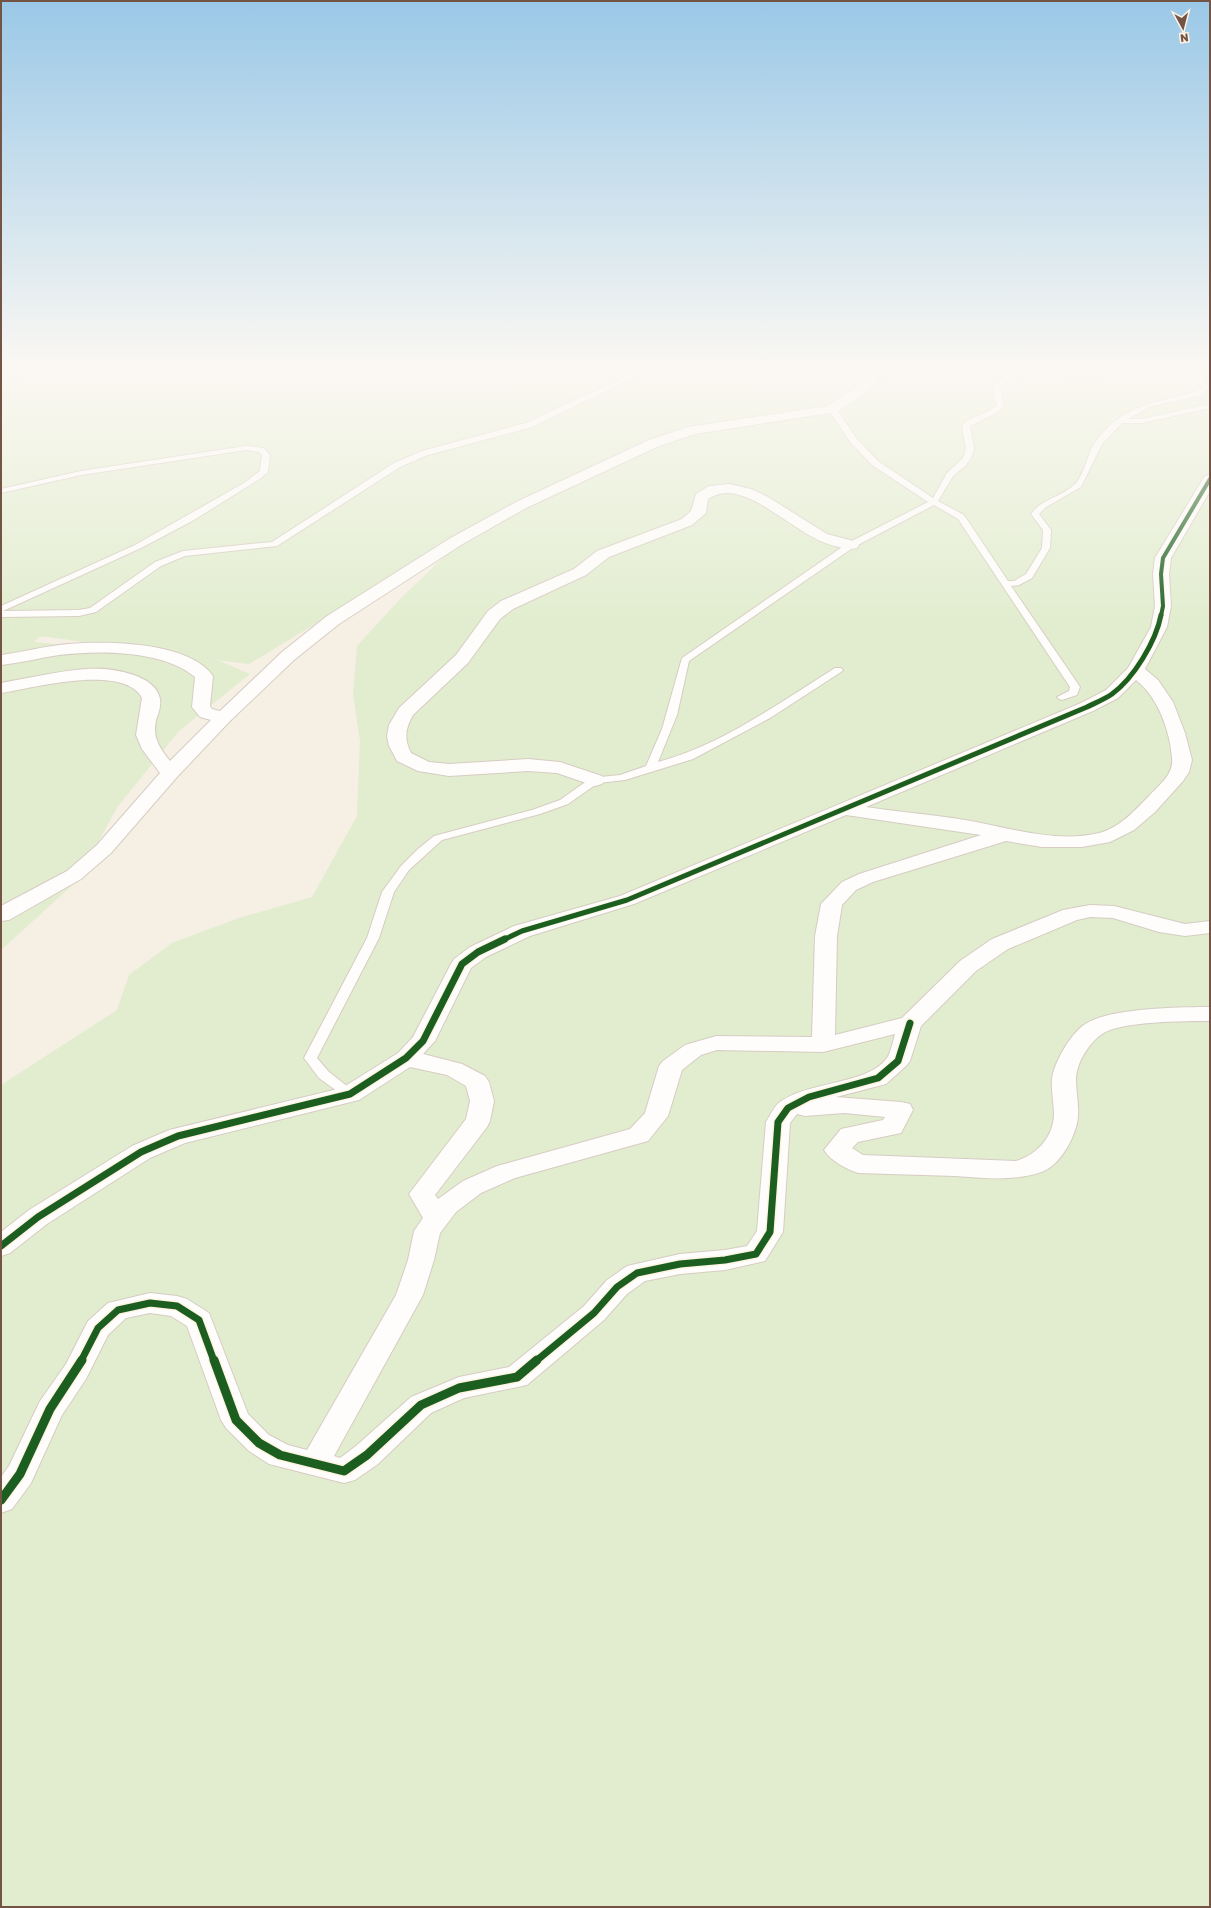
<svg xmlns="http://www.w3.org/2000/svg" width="1211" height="1908" viewBox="0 0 1211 1908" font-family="'Golos Text',sans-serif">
<rect width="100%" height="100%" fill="#f6efe4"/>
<path fill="#e1edce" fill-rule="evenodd" d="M1 366H1210V1907H1V1085L117 1010 129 975 172 943 239 918 312 897 357 816 360 741 353 694 357 646 402 597 475 527 249 664 217 660 250 674 179 731 118 806 77 881 1 950ZM39 637H48L200 658 34 642Z"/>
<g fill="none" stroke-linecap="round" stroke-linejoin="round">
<defs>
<path id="lane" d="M23 366H30L24 374 1 381V377L18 370Z
M648 366H657L532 427 428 455 400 467 277 546 185 556 161 566 96 612 79 616 1 617V606L135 545 244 483 260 471 262 455 259 452 246 450 81 475 1 493V489L81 471 246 446 264 448 270 455 268 472 261 478 194 520 141 548 3 611 79 610 90 608 155 562 183 551 272 542 394 463 422 451 526 423Z
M1112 366H1122C1090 392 1045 361 1011 378 1007 380 1003 385 1000 388L1004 407 996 413 970 426 974 449 971 458 965 466 953 476 938 501 964 515 1008 581H1014L1026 574 1042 548 1043 530 1031 514C1042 498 1063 497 1076 483 1085 472 1087 456 1094 444 1122 403 1155 404 1197 391L1201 388 1196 373 1203 366H1210L1204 373 1209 388 1203 395 1152 406 1128 419H1142L1210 404V408L1142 423H1122L1102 444 1081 487 1046 507 1039 514 1051 530 1050 548 1032 578 1019 585 1011 586 1080 687 1077 695 1062 700 1059 699 1057 697 1069 691 1070 687 958 519 934 505 854 547 689 661 677 715 658 762C722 745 779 703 835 668H841L843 670 841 672 770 718 693 759 625 780 598 783 568 804 540 814 442 840 409 870 394 892 379 938 317 1058 329 1072 357 1094 355 1097H345L319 1078 304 1058 367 938 382 892 401 866 418 849 434 836 532 810 560 800 591 778 620 775 646 766 662 729 682 658 848 543 928 502 872 465 851 443 828 409 829 407H835L857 439 878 461 933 498 947 473 963 458 966 449 962 425C972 415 988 415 997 405L992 388C1023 349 1073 384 1112 366Z"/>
<path id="street" d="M876 366H890L865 393 837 412 695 434 659 446 526 508 461 545 339 624 294 660 230 721 177 777 111 853 81 879 9 920 1 921V906L67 871 97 845 160 773 142 749 136 735 142 698C124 663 32 688 1 693V683C29 678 58 671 86 669 107 667 156 673 160 699 161 705 159 712 157 717 151 736 159 747 170 761L211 720 200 717 192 707 195 677C163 650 99 650 59 655 39 658 20 663 1 665V655C23 652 45 646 68 644 106 641 188 641 213 676L210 706 212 709 220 711 282 652 327 616 449 539 516 502 649 440 688 427 828 406 855 387Z
M1210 475V491L1171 558 1169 574 1171 606 1167 627 1145 669 1158 680 1173 702 1185 733 1192 760 1189 772 1183 781 1155 812 1134 830 1110 842 1082 847H1042L1006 841 873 882 856 890 842 905 837 936 835 1035 902 1018 960 961 992 939 1063 910 1090 905 1114 906 1185 924 1210 921V933L1185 936 1159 932 1113 918 1090 917 1077 920 1008 949 976 971 921 1026 910 1061 906 1066 886 1084 836 1097 901 1102 910 1104 913 1110 901 1133 858 1142 852 1148 863 1155 1016 1161C1036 1155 1053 1138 1054 1115 1054 1103 1051 1091 1052 1079 1054 1062 1072 1031 1087 1023 1112 1008 1180 1007 1210 1007V1021C1187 1021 1120 1021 1102 1034 1089 1043 1076 1063 1076 1080 1076 1092 1079 1104 1078 1116 1077 1134 1062 1163 1044 1171 1016 1182 985 1178 955 1176 923 1175 890 1174 858 1173 846 1169 831 1161 824 1150L841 1129 883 1120 885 1117 844 1113 805 1116 797 1114 790 1123 783 1232 765 1261 725 1270 680 1274 645 1281 627 1294 604 1320 527 1385 464 1398 431 1413 378 1464 355 1480 344 1483 269 1464 249 1451 226 1428 221 1420 187 1326 171 1316 150 1313 126 1318 108 1335 86 1379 62 1415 31 1483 12 1509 1 1513V1477L9 1466 40 1401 66 1364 88 1321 108 1303 150 1293 177 1296 187 1299 209 1313 248 1414 269 1435 288 1445 307 1450 396 1295 408 1260 414 1231 423 1218 409 1194 466 1119 470 1101 466 1086 447 1075 410 1067 359 1100 185 1143 150 1158 47 1224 10 1253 1 1256V1232L29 1210 132 1146 169 1130 342 1088 398 1053 413 1037 451 964 454 959 470 947 514 926 620 896 1081 703 1106 690 1128 668 1151 627 1155 606 1153 574 1155 558 1203 479 1205 476ZM1136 680C1158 697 1170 731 1172 758 1174 774 1160 784 1150 795 1136 809 1120 828 1099 833 1053 844 1005 826 959 819 928 814 897 812 866 807L1093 711 1118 698ZM846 815 981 835 859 874 842 882 821 904 815 936 812 1037 716 1036 685 1045 663 1061 659 1066 645 1113 630 1129 497 1166 463 1181 438 1199 435 1195 487 1127 490 1121 494 1101 489 1082 485 1076 462 1064 423 1054 435 1041 471 968 486 957 530 936 634 904ZM895 1034C893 1041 891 1052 887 1058 868 1085 808 1081 780 1102 774 1106 770 1116 766 1122L757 1231 747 1246 725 1250 680 1254 627 1266 607 1280 584 1306 509 1367 459 1377 411 1397 356 1446 340 1458 334 1456 423 1295 434 1260 440 1233 456 1212 481 1193 515 1178 648 1141 668 1116 682 1070 701 1055 717 1050 823 1052Z
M729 484 751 489 768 497 827 534 857 542 859 545 857 548C849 550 843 548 835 546 800 538 761 494 728 493 720 493 715 495 708 499L706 513 692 525 609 557 586 575 513 609 500 619 468 663 413 715C405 729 404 739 411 753L429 762 449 764 528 759 560 762 602 776 605 780 602 784 595 786 557 773 528 771 449 776 418 771 397 761 395 757 389 746 387 736 389 725 399 708 456 655 488 611 501 601 574 569 597 551 682 519 691 511 696 494 709 486Z"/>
</defs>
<use href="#lane" stroke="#d7ccc3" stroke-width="2"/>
<use href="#street" stroke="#d7ccc3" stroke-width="2"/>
<use href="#lane" fill="#fefdfb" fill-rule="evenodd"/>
<use href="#street" fill="#fefdfb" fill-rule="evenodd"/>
<defs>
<path id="cycleway-far3" d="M1161 616 1163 606 1161 574 1163 558 1210 479"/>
<path id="cycleway-far2" d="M503 940 522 931 627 900 1087 707C1095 703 1105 699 1112 694 1134 678 1156 641 1161 615"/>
<path id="cycleway-far1" d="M1 1246 38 1217 141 1152 178 1136 350 1094 406 1058 423 1041 462 964 478 952 505 939
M81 1361 98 1328 118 1310 150 1303 177 1306 199 1320 214 1361
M536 1361 594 1313 617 1287 637 1273 680 1264 725 1260 756 1254 770 1232 778 1122 788 1108 809 1097 878 1078 898 1061 910 1023"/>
<path id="cycleway" d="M214 1360 236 1420 259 1443 280 1455 344 1471 367 1455 421 1405 459 1388 517 1377 537 1360
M1 1500 20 1474 50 1409 82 1360"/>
</defs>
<use href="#cycleway-far3" stroke="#fff4e4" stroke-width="5.5"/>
<use href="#cycleway-far2" stroke="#fff4e4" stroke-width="7"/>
<use href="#cycleway-far1" stroke="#fff4e4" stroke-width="10"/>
<use href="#cycleway" stroke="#fff4e4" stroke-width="12"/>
<use href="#cycleway-far3" stroke="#1b5e20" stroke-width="4"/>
<use href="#cycleway-far2" stroke="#1b5e20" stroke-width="5"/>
<use href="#cycleway-far1" stroke="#1b5e20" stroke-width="7"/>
<use href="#cycleway" stroke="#1b5e20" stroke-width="9"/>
</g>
<linearGradient id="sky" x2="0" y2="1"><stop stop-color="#9ac8e7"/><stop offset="0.58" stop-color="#fbf8f3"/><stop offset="1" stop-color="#fbf8f3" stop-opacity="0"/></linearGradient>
<rect width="1211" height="633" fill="url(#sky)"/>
<rect width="1211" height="1908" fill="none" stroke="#735445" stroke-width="4"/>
<g transform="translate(1183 28) rotate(173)" stroke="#fff4e4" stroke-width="3" paint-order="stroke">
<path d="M0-3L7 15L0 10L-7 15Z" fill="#735445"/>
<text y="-6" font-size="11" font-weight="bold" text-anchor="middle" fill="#735445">N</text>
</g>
</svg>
